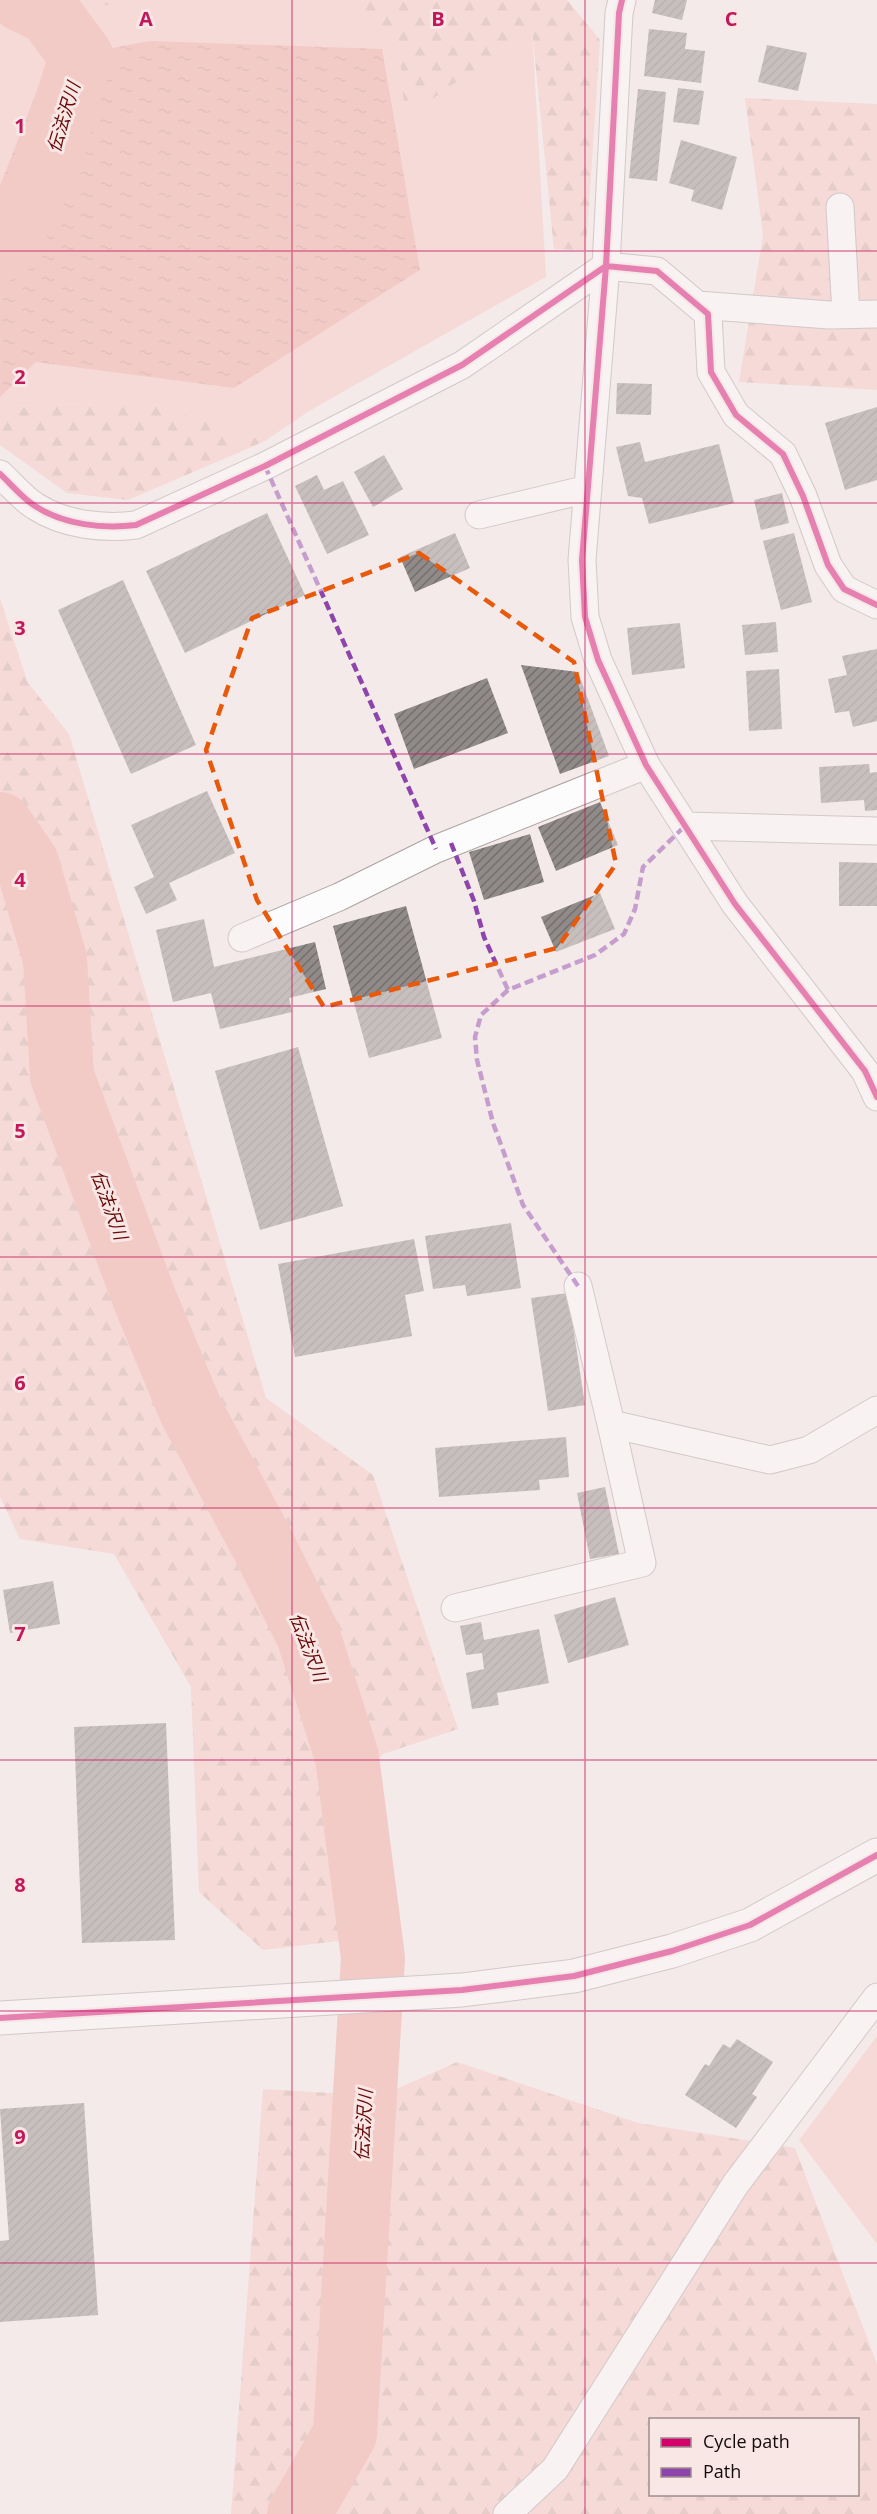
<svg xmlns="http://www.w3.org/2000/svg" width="877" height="2514" viewBox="0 0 877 2514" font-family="'Open Sans','Noto Sans JP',sans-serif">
<defs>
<pattern id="forest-firs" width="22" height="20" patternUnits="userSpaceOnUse" patternTransform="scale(1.5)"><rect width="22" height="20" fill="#f6c7c0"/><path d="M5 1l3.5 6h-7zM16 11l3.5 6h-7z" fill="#d2aaa4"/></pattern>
<pattern id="water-ripples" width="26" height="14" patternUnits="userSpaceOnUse" patternTransform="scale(1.5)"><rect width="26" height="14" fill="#f0a69d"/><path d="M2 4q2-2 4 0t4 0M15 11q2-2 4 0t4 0" fill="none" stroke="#cd8e86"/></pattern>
<pattern id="building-hatch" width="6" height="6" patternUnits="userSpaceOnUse" patternTransform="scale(1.5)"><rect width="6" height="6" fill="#908a89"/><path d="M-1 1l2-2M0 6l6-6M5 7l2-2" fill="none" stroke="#746f6e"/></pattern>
</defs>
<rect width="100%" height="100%" fill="#f4eae9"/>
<path fill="#f6c7c0" d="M132 0H339L400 56 406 117 532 29 546 277 309 411 265 441 148 403 0 406V21Z
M877 2036V2244L799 2140Z"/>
<path fill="url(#forest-firs)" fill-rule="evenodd" d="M0 0H139L0 22Z
M339 0H567L600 40 586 250 554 249 532 29 405 118 400 56Z
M745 98 877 104V390L739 382 763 235Z
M148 403 265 441 128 500 67 493 0 445V406Z
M0 599 28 683 69 734 266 1398 373 1475 458 1729 383 1754 338 1797 371 1875 346 1940 263 1950 199 1892 191 1687 114 1554 20 1539 0 1497Z
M457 2062 638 2123 795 2148 877 2364V2514H231L263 2089 381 2096ZM650 2420H858V2494H650Z"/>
<path fill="url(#water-ripples)" d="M150 41 382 49 420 270 234 388 36 362 0 397V186L45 70 75 55Z"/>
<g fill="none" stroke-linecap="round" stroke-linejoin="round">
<path stroke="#f0a69d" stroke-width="64" d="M0 250 6 246 48 165 81 56 49 13 22 0
M0 824 27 863 55 959 62 1076 145 1300 191 1411 263 1545 308 1635 347 1757 373 1958 345 2434 299 2514"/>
</g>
<path fill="url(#building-hatch)" d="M655 0H687L682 20 652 13Z
M649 29 687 33 685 49 705 51 701 83 644 76Z
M767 45 807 53 798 91 758 82Z
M678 88 704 91 699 125 673 122Z
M638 89 666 92 657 181 629 178Z
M681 140 737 157 722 210 691 201 694 190 669 183Z
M617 383 652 384 651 415 616 414Z
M877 407V480L845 490 825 423Z
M640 442 645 462 719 444 734 503 649 524 642 498 628 496 616 447Z
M384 455 403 489 373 507 354 472Z
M317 475 324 490 343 481 369 535 327 554 295 486Z
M782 493 789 523 761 530 754 500Z
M267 513 305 595 185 653 146 571Z
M455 533 470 568 415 592 400 557Z
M794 533 812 602 781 610 763 541Z
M123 580 196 745 131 774 58 610Z
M776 622 778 652 745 655 742 625Z
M680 623 685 668 632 675 627 628Z
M877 649V721L853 727 849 711 835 713 828 679 847 675 842 656Z
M521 665 578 672 609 756 560 774Z
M779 669 782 729 749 731 746 671Z
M487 678 508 733 414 769 394 714Z
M869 764 870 773 877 772V810L865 811 864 800 821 803 819 767Z
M207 791 235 853 169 883 177 900 146 914 134 887 154 877 131 825Z
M600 802 618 845 556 871 538 827Z
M530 834 544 882 484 900 469 852Z
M839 862 877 863V906H839Z
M600 893 615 929 556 952 541 917Z
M406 906 442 1038 369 1058 333 926Z
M204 919 214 967 315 942 326 989 289 998 292 1012 220 1029 211 993 173 1002 156 930Z
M298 1047 343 1206 260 1230 215 1071Z
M511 1223 521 1288 467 1296 465 1285 433 1289 425 1236Z
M414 1239 424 1291 405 1295 412 1336 295 1357 278 1264Z
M568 1293 585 1405 548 1411 531 1298Z
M566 1437 569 1477 539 1480 540 1490 439 1497 435 1448Z
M605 1487 619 1554 590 1559 577 1493Z
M53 1581 60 1624 10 1633 3 1590Z
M615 1597 629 1645 568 1663 554 1615Z
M481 1622 484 1640 539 1629 549 1683 497 1693 499 1705 472 1709 466 1673 484 1669 482 1653 466 1655 460 1626Z
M166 1723 175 1940 82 1943 74 1727Z
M737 2039 773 2062 752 2094 757 2097 736 2128 685 2095 705 2064 709 2066 723 2044 730 2048Z
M84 2103 98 2315 0 2322V2241L9 2240 0 2109Z"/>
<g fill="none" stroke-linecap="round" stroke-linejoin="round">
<defs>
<path id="minor" d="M622 0 619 13 606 266 582 560 585 617 598 660 646 765 735 904 865 1071 877 1097
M840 207 846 314
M698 305 829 315 877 314
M0 474C11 484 22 498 35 506 64 525 103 529 136 525L265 466 462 365 606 266 657 271 708 314 711 372 736 415 783 454 803 496 828 565 844 589 877 605
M479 515 588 489
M685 826 877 831
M242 938 339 897 436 849 646 765
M578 1286 611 1424 770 1460 809 1450 877 1410
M455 1608 642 1563 611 1424
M507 2514 555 2469 735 2185 877 1997"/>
<path id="tertiary" d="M0 2018 462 1990 574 1976 672 1951 750 1925 877 1855"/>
</defs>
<use href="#minor" stroke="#a9a2a1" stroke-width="29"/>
<use href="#tertiary" stroke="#a9a2a1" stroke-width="35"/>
<use href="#minor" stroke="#fdfcfc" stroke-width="27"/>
<use href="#tertiary" stroke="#fdfcfc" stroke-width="33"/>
<path stroke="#8e44ad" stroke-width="4.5" stroke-dasharray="9 4.5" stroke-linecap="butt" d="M265 466 436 849
M451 843 474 901 484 937 508 990
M578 1286 523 1205 493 1123 477 1060 475 1037 481 1015 508 990 595 955 624 934 635 909 643 867 685 826"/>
<defs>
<path id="cycleway" d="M622 0 619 13 606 266 582 560 585 617 598 660 646 765 735 904 865 1071 877 1097
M0 474C11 484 22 498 35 506 64 525 103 529 136 525L265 466 462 365 606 266 657 271 708 314 711 372 736 415 783 454 803 496 828 565 844 589 877 605
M0 2018 462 1990 574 1976 672 1951 750 1925 877 1855"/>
</defs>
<use href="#cycleway" stroke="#f8e7e5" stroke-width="10"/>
<use href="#cycleway" stroke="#d6006c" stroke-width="6"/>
</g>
<path d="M0 0H877V2514H0ZM419 553 574 662 616 864 557 948 324 1007 257 900 206 750 252 618Z" fill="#f4eae9" fill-opacity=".55" fill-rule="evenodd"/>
<path fill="none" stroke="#e8590c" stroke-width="4.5" stroke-dasharray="12 8" stroke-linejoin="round" d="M419 553 574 662 616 864 557 948 324 1007 257 900 206 750 252 618Z"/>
<path fill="none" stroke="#c2185b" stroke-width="1.5" stroke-opacity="0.55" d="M292 0V2514M585 0V2514M0 251H877M0 503H877M0 754H877M0 1006H877M0 1257H877M0 1508H877M0 1760H877M0 2011H877M0 2263H877"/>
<g text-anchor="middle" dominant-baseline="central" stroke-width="6" stroke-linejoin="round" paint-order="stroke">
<g font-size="18" font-style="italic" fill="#670b09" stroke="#f8e7e5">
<text transform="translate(63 117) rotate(-73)">伝法沢川</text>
<text transform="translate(110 1205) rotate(70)">伝法沢川</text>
<text transform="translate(309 1647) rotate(69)">伝法沢川</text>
<text transform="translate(363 2125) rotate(-87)">伝法沢川</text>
</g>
</g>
<g font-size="20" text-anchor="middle" font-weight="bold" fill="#c2185b" stroke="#f8e7e5" stroke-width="6" stroke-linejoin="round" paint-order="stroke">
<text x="146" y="26">A</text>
<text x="438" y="26">B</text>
<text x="731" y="26">C</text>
<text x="20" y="133">1</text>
<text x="20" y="384">2</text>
<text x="20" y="635">3</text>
<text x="20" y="887">4</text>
<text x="20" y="1138">5</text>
<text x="20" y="1390">6</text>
<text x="20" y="1641">7</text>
<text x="20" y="1892">8</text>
<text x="20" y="2144">9</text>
</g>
<rect x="649" y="2418" width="210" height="78" fill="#f8e7e5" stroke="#9c8f8e" stroke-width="1.5"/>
<rect x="661" y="2438" width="30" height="9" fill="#d6006c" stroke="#9c8f8e" stroke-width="1.5"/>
<text x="703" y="2448" font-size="18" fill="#120c0b">Cycle path</text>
<rect x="661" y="2468" width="30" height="9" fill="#8e44ad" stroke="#9c8f8e" stroke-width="1.5"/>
<text x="703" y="2478" font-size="18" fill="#120c0b">Path</text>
</svg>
